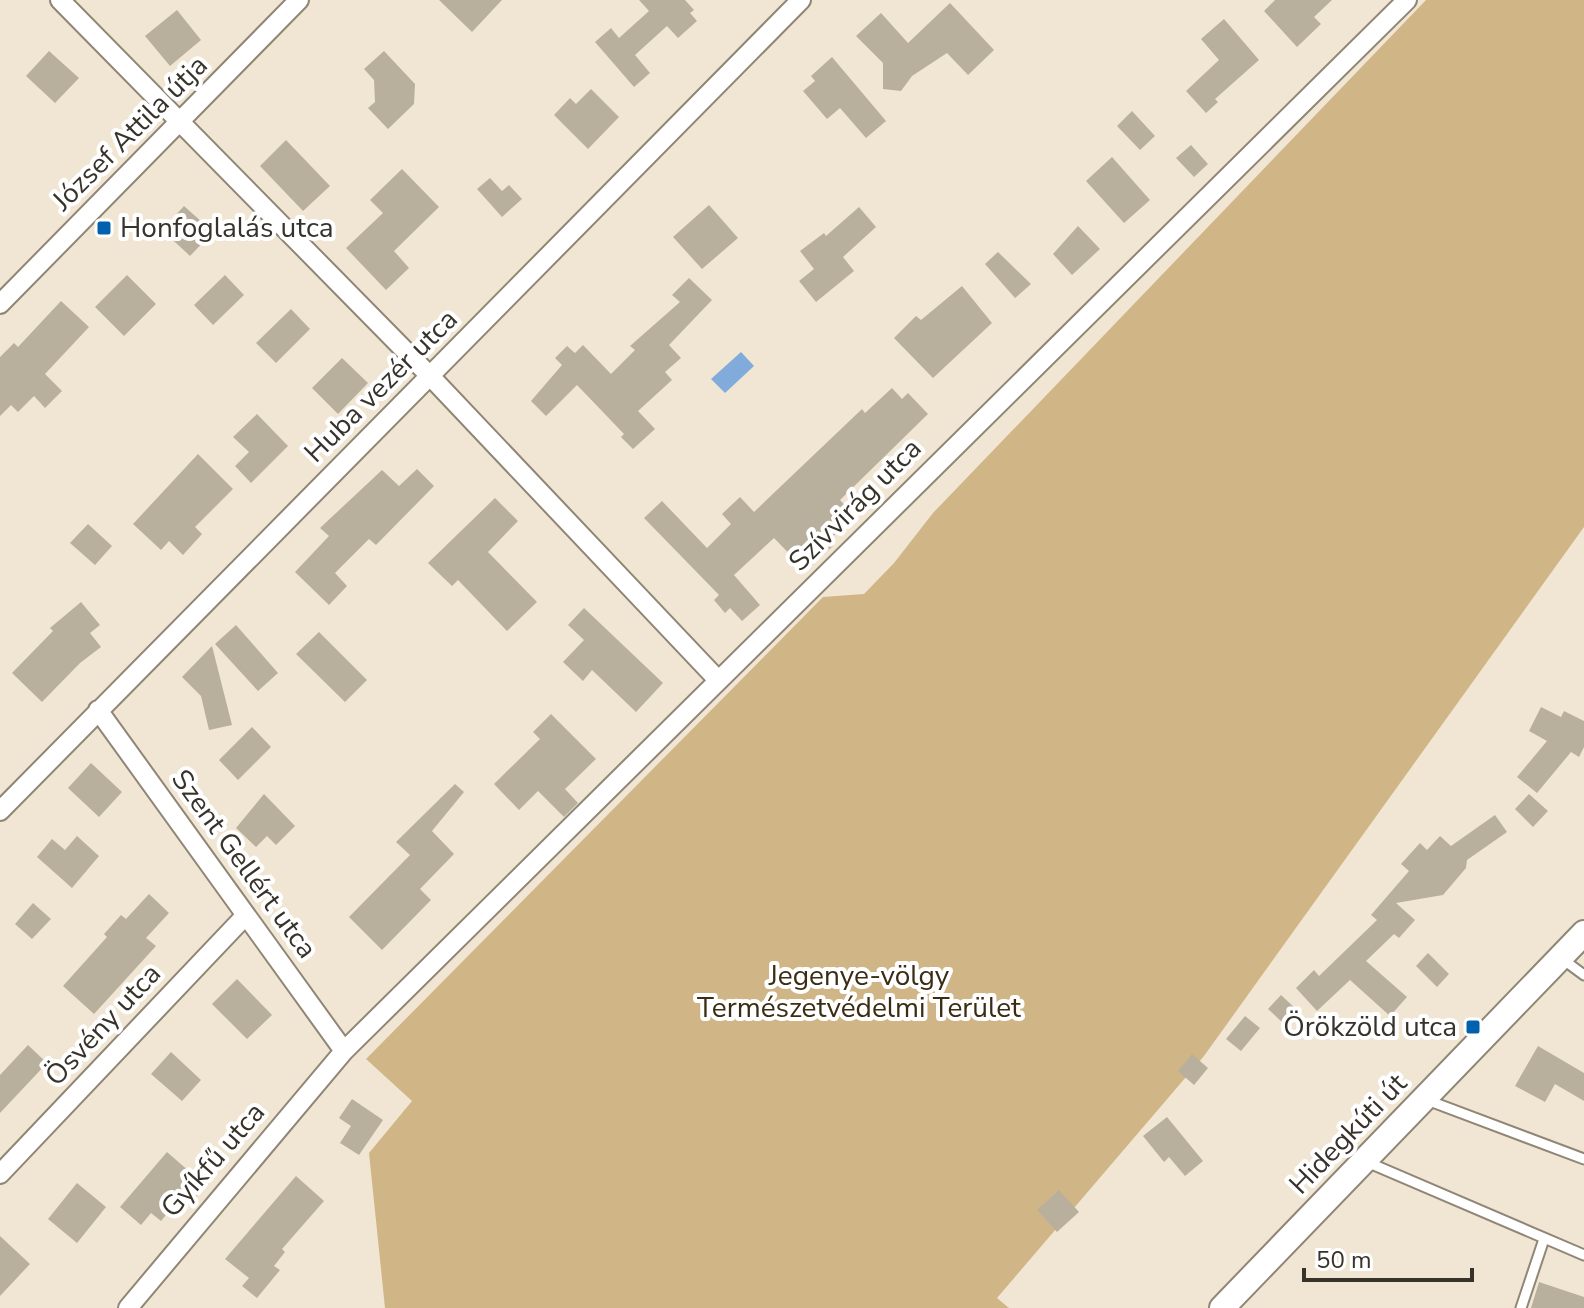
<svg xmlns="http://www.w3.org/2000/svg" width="1584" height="1308" viewBox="0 0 1584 1308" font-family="'Nunito Sans',sans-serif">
<rect width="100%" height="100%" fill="#f1e6d3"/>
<path fill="#d0b687" d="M1426 0H1584V527L1204 1056 997 1298 1009 1308H385L369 1153 412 1101 366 1059 823 597 864 594 894 563 933 513Z"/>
<path fill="#81abda" d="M741 352 754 366 725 393 711 379Z"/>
<path fill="#b9af9d" d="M439 0H502L472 32Z
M639 0H685L694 10 690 13 697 21 678 38 667 26 635 55 650 73 634 87 595 42 611 28 619 38 649 11Z
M1275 0H1332L1314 17 1321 24 1297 47 1264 11Z
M950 3 994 50 968 75 947 53 912 76 901 91 883 89V63L856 36 881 13 908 43Z
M177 10 201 40 170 66 145 36Z
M1224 19 1259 60 1215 99 1218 102 1206 113 1186 91 1219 60 1201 39Z
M49 51 79 78 55 103 26 76Z
M384 51 415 84 414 104 388 129 368 108 375 102 374 80 364 69Z
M832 57 886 121 866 138 840 108 827 119 803 91 815 81 811 76Z
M591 89 619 117 588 149 554 115 570 98 576 104Z
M1132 111 1155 136 1140 150 1117 126Z
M286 140 330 186 303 211 260 166Z
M1191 145 1208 164 1194 177 1176 158Z
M1112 157 1150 200 1124 223 1086 181Z
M402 169 439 207 394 251 409 268 386 290 346 248 383 213 370 200Z
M490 178 502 191 509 185 522 199 502 217 477 189Z
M709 205 738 238 702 269 673 237Z
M184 206 213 232 190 256 162 230Z
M859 207 876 227 843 257 854 271 816 302 799 281 814 269 800 251 824 233 826 236Z
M1078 226 1100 249 1072 275 1053 254Z
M998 252 1031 284 1015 298 985 264Z
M127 275 156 304 124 336 95 307Z
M225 275 244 295 213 325 194 305Z
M689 278 712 300 669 345 681 358 665 372 672 380 638 411 655 429 633 449 621 437 624 434 577 385 546 416 531 401 562 365 555 358 567 346 575 353 583 345 611 374 635 350 630 346 680 302 672 295Z
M962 286 992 323 933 378 894 338 916 316 921 320Z
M61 301 89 327 45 374 62 391 45 408 34 396 18 412 11 405 0 416V357L14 343 18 347Z
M291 309 310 329 276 363 256 343Z
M342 358 368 383 338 414 312 388Z
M892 388 902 399 908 393 928 414 840 500 854 515 829 541 833 546 806 571 774 538 734 575 760 605 742 621 730 608 725 613 714 600 719 595 644 518 662 501 707 548 731 524 722 514 740 497 754 512 862 409 865 413Z
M257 414 288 446 251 483 235 466 249 452 233 437Z
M198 454 233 489 195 527 202 534 183 555 169 541 161 550 133 524Z
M417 469 434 486 376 545 369 539 335 573 347 586 329 605 295 572 329 536 320 528 382 470 399 486Z
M495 498 518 521 488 552 537 602 507 631 458 580 452 586 428 563Z
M88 524 112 546 95 565 70 543Z
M81 602 100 625 90 633 101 647 80 663 42 702 12 673 53 631 50 628Z
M584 608 663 683 636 712 592 670 583 681 563 662 584 640 568 625Z
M236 625 278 673 258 691 215 644Z
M319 632 367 680 345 702 296 654Z
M212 646 232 725 209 730 201 696 182 677Z
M1541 707 1561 717 1564 711 1584 721V747L1579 757 1571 752 1537 793 1517 777 1547 741 1529 731Z
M551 714 596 759 565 789 578 803 564 817 538 791 519 810 494 784 540 739 533 732Z
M252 727 271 747 238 780 219 760Z
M91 763 122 792 99 817 68 788Z
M455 784 464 792 432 831 454 854 420 889 431 900 382 950 349 917 410 855 396 842Z
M264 794 295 826 276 845 267 836 256 847 236 828Z
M1529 794 1548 811 1533 827 1515 809Z
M1495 815 1507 832 1467 860 1466 868 1443 895 1396 903 1415 920 1399 938 1394 934 1366 961 1407 997 1390 1016 1350 980 1317 1011 1296 988 1314 970 1319 976 1377 920 1371 915 1409 871 1401 864 1420 843 1427 850 1440 836 1451 846Z
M77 836 99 856 72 888 37 857 52 839 65 850Z
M149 894 169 913 146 938 156 946 94 1014 63 986 107 937 104 934 121 915 126 919Z
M33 903 51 919 32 939 15 924Z
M1428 953 1449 974 1437 987 1416 966Z
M237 979 272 1015 247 1039 212 1004Z
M1281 995 1296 1009 1283 1023 1268 1009Z
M1245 1016 1260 1028 1241 1051 1226 1039Z
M28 1045 47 1063 0 1113V1075Z
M1538 1046 1584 1073V1101L1555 1084 1545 1102 1515 1086Z
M171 1052 201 1080 182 1101 151 1074Z
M1192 1054 1208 1068 1194 1085 1178 1071Z
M352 1099 383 1120 359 1155 340 1143 351 1126 339 1118Z
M1167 1117 1203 1161 1185 1176 1169 1157 1164 1162 1143 1136Z
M167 1152 206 1186 194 1200 185 1192 161 1221 151 1213 141 1225 120 1207Z
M296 1176 324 1201 282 1249 285 1252 274 1266 280 1270 257 1298 242 1286 249 1278 225 1259Z
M77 1183 106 1207 77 1243 48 1219Z
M1059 1190 1079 1212 1057 1232 1037 1210Z
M0 1236 30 1264 0 1296Z
M1539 1282 1584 1297V1308H1531Z"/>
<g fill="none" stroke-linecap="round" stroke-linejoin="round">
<defs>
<path id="lane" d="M1561 958 1584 975
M1427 1100 1584 1159
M1367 1162 1584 1255
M1521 1308 1544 1239"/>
<path id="street" d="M60 0 431 377 718 680
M0 304 299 0
M98 710 344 1051
M0 811 801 0
M0 1174 246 915
M128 1308 344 1051 1407 0"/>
<path id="secondary" d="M1222 1308 1584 933"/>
</defs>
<use href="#lane" stroke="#908675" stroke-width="13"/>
<use href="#street" stroke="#908675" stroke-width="22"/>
<use href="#secondary" stroke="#908675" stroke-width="28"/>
<use href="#lane" stroke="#fff" stroke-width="9"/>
<use href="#street" stroke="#fff" stroke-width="18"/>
<use href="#secondary" stroke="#fff" stroke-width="24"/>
</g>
<g fill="#0261ae" stroke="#fff" stroke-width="3">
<rect x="96" y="220" width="16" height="16" rx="4"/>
<rect x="1465" y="1019" width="16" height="16" rx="4"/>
</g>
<g text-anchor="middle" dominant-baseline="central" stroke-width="8" stroke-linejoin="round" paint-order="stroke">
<g font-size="28" fill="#37332b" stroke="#fff">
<text transform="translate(130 133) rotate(-45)">József Attila útja</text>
<text transform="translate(381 386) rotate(-45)">Huba vezér utca</text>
<text transform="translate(855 505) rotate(-45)">Szívvirág utca</text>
<text transform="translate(244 864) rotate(54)">Szent Gellért utca</text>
<text transform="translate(103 1025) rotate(-47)">Ösvény utca</text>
<text transform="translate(1348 1134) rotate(-46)">Hidegkúti út</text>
<text transform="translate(213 1160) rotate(-49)">Gyíkfű utca</text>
</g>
<g font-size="28" fill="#37332b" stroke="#fff" text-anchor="start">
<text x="120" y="228">Honfoglalás utca</text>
<text x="1457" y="1027" text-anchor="end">Örökzöld utca</text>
</g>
<g font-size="28" fill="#3b2d13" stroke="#fff">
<text x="859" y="976">Jegenye-völgy<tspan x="859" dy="32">Természetvédelmi Terület</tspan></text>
</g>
</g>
<path d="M1304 1268v12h168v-12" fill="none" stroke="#37332b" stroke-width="4"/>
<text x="1316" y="1268" font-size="24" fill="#37332b" stroke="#ffffff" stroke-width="6" paint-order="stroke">50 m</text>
</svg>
